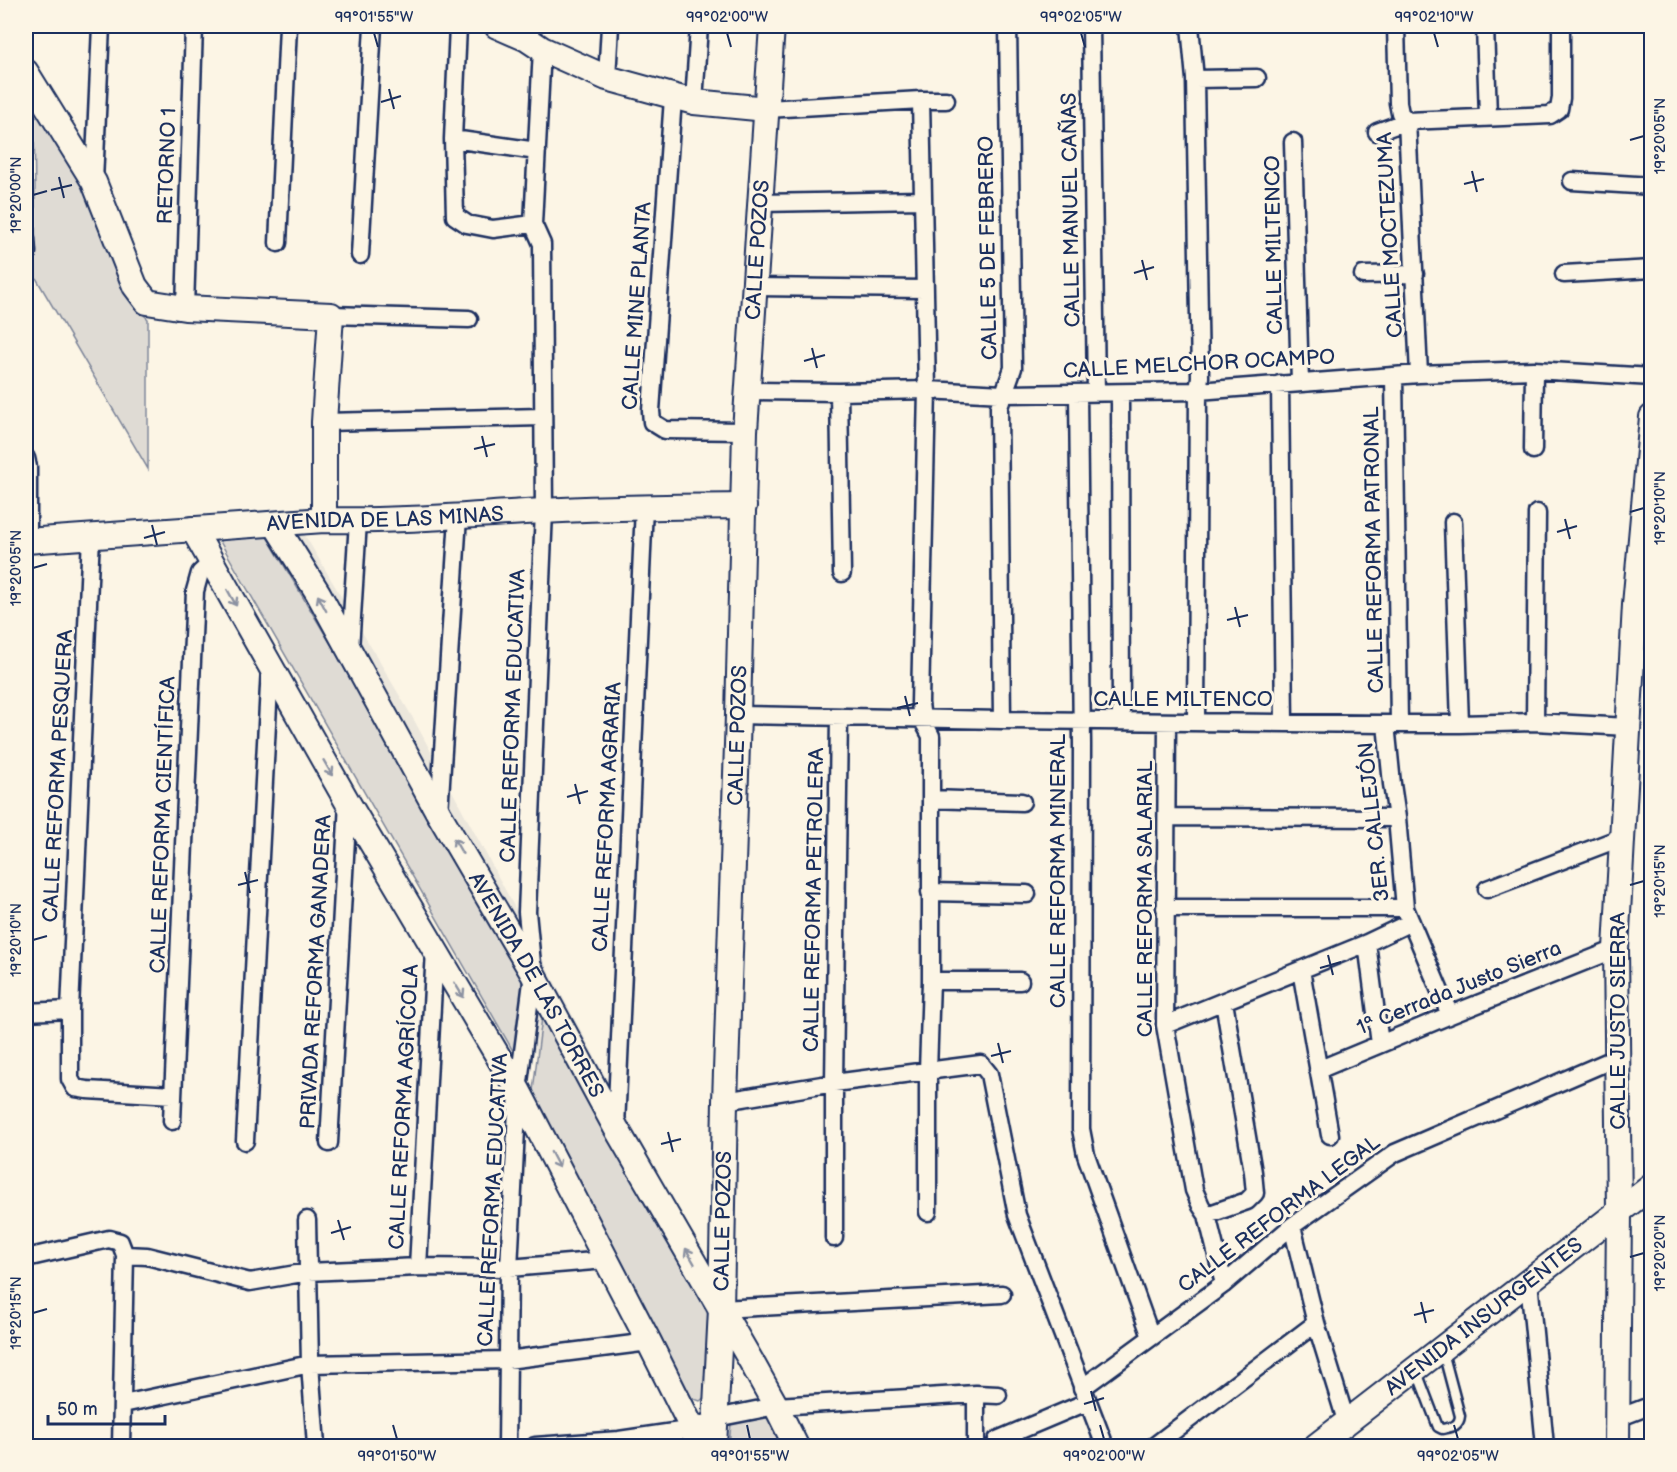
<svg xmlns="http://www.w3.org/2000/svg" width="1677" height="1472" viewBox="0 0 1677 1472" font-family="'Balsamiq Sans',sans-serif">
<rect width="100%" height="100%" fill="#fcf5e5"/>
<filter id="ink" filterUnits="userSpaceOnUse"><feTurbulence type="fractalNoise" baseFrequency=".0167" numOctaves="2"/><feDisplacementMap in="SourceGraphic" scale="12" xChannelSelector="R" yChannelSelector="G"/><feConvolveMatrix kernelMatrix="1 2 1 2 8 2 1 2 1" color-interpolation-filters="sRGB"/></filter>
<g filter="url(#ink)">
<path fill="#ece7dc" d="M303 532 414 720 717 1284 701 1302 544 1003 537 1054 518 1042 266 535Z"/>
<path fill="#dfdbd4" stroke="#7d8599" stroke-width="1.5" d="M48 114 83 174 130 301 148 319V469L36 278 34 118Z
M266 535 526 972 516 1056 218 538Z
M544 1001 712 1322 707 1395 700 1401 691 1398 532 1099Z
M769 1417 784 1446H729L731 1423Z"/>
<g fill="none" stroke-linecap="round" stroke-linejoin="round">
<defs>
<path id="lane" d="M1417 1372 1438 1427 1442 1429C1451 1427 1459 1427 1460 1416L1443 1352"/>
<path id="street" d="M458 26 453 139 455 216 467 224 493 229 533 224 542 244 544 511 527 912 533 974 518 1090 509 1268 507 1446
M1091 26 1096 393
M1190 26 1195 79 1200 377 1198 391 1196 722
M1396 26 1398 103 1400 113 1407 121 1419 374
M1485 26 1488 116
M607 78 610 26
M1195 79 1257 78
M673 98 651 411 652 422 665 430 745 431
M921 100 927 390 920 703 922 719 931 736V981L928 1071V1212
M694 102 699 26
M767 109 921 100H946
M1377 132 1407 121 1550 115 1559 109 1561 98V26
M453 139 537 151
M1293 142 1300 383
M94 181 101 26
M1572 181 1652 186
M761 203 922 200
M533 224 542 49
M26 239 27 252 26 257
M278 243 288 26
M360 255 373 26
M1564 274 1652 269
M1363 275 1415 274
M755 287 924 289
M185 308 194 26
M331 315 469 319
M1394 376 1399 723
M1280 384 1284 722
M748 391 839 392 927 390 1003 394 1198 391 1419 374 1534 370 1652 377
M839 392 842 573
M1120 393 1121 721
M1078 394 1082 744 1081 1129 1086 1155 1151 1337
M324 422 542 417
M1533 450 1534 370
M26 458 28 467V540
M1453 522 1460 724
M91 536 70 1010V1079L75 1088 87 1090 173 1095
M350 649 358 521
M738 715 1002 720 1386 724H1460L1535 722 1628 727
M1002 720 999 407 1013 368 1008 26
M1167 722 1165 1025 1194 1190 1201 1206 1207 1215 1224 1284
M1535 722 1537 513
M1386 724 1392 784 1397 818 1405 908 1450 1015
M931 799 1022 802
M439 813 458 517
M1168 817 1397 818
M1487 889 1623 837
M930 892 1027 894
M1165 908H1405
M1367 943 1380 1044
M1301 970 1330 1135
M931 981H1020
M26 1012 70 1010
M1165 1025 1367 943 1411 922
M1318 1070 1450 1015 1616 949
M725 1101 834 1083 981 1064 989 1074 1017 1215 1105 1446
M172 1121 195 591 200 573 212 562
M616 1126 644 507
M245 1141 270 667
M329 1143 348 803
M1207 1215 1247 1201 1255 1193 1253 1172 1224 1002
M307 1220 310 1364 316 1446
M1292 1226 1316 1323 1347 1424
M834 1238V1083L839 717
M125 1255 147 1256 250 1282 308 1272 418 1267 509 1268 606 1260
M26 1258 109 1239 120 1242 125 1255 121 1446
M418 1267 435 950
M1529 1281 1545 1446
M721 1309 1002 1294
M1082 1388 1224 1284 1292 1226 1395 1153 1616 1058
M976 1394V1446
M123 1404 310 1364 507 1360 649 1342
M1618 1418 1652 1405
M997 1440 1087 1402
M535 1446 619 1440 694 1429 716 1418 776 1406 976 1394 998 1395
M1154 1446 1316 1323"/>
<g id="secondary">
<path d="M497 26 527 39 542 49 607 78 694 102 767 109"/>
<path d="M26 72 94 182 135 286 147 302 185 308 331 315 324 422V520"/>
<path id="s1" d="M275 524 318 593 439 814 533 974 616 1128 751 1361 776 1406 796 1446"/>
<path d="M193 529 348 803 518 1090 649 1342 701 1446"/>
<path id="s2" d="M26 541 324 520C397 522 470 515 543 511 610 507 677 507 744 506"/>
<path id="s3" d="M714 1446 721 1309 725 1101 738 715 745 431 772 26"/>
<path id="s4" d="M1316 1446 1652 1186"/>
<path d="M1617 1446 1619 1211 1616 949 1635 605 1652 417"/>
</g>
</defs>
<use href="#lane" stroke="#1b2f5e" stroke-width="13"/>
<use href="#street" stroke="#1b2f5e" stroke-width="21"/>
<use href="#secondary" stroke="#1b2f5e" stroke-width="28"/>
<use href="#lane" stroke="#fcf5e5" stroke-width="8"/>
<use href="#street" stroke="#fcf5e5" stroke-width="16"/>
<use href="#secondary" stroke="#fcf5e5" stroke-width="24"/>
</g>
<defs><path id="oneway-shaft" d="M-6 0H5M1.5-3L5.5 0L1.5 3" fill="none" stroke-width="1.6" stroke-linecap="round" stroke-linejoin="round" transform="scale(1.5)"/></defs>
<g stroke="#8c92a2">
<use href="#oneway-shaft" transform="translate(232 598) rotate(61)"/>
<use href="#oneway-shaft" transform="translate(322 603) rotate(-118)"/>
<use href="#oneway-shaft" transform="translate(328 768) rotate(60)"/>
<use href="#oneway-shaft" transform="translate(458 846) rotate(-120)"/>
<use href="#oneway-shaft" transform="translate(459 990) rotate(59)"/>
<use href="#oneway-shaft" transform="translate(555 1160) rotate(62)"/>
<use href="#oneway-shaft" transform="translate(690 1256) rotate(-120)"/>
</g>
</g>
<path fill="none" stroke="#1b2f5e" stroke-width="2" d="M374 33 378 47M727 33 731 47M1081 33 1085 47M1434 33 1438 47M389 89 394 109M381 102 401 96M1630 140 1644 136M1472 171 1477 192M59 177 64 198M1464 184 1484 179M51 190 72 185M33 195 47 191M1142 260 1147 280M1134 273 1154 267M812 348 817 368M804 361 825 355M482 436 487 457M474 449 495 444M1630 512 1644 508M1565 519 1570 539M152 525 157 545M1557 532 1577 526M144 538 165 532M33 568 47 564M1235 607 1240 627M1227 620 1248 615M905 696 910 716M897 708 918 703M575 784 580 804M567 797 588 791M245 872 250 893M238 885 258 880M1630 885 1644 881M33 940 47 936M1328 955 1333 975M1320 968 1341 962M998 1043 1003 1063M991 1056 1011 1051M668 1132 673 1152M661 1144 681 1139M338 1220 344 1240M331 1233 351 1227M1630 1257 1644 1253M1421 1302 1426 1323M33 1313 47 1309M1414 1315 1434 1310M1091 1391 1096 1411M1084 1404 1104 1398M393 1425 397 1439M747 1425 750 1439M1100 1425 1104 1439M1454 1425 1458 1439"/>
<g text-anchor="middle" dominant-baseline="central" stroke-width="6" stroke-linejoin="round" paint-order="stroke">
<g font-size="21" fill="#1b2f5e" stroke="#fcf5e5">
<text transform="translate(167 166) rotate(-88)">RETORNO 1</text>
<text transform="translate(1071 210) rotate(-91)">CALLE MANUEL CAÑAS</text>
<text transform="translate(1390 235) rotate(-93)">CALLE MOCTEZUMA</text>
<text transform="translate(1274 245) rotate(-91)">CALLE MILTENCO</text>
<text transform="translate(988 248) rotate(-91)">CALLE 5 DE FEBRERO</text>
<text stroke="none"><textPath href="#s3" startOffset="1197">CALLE POZOS</textPath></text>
<text transform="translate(637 306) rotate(-86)">CALLE MINE PLANTA</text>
<text transform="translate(1199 364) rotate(-3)">CALLE MELCHOR OCAMPO</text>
<text stroke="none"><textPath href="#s2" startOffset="360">AVENIDA DE LAS MINAS</textPath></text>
<text transform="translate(1374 550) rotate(-91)">CALLE REFORMA PATRONAL</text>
<text x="1183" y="699">CALLE MILTENCO</text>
<text transform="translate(513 716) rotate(-88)">CALLE REFORMA EDUCATIVA</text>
<text stroke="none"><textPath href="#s3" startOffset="711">CALLE POZOS</textPath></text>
<text transform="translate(58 776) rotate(-87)">CALLE REFORMA PESQUERA</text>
<text transform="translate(607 817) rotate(-87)">CALLE REFORMA AGRARIA</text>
<text transform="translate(1374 822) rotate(-96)">3ER. CALLEJÓN</text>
<text transform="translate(163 825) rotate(-88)">CALLE REFORMA CIENTÍFICA</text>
<text transform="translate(1058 871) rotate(-90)">CALLE REFORMA MINERAL</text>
<text transform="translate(1145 899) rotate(-90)">CALLE REFORMA SALARIAL</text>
<text transform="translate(814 900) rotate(-89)">CALLE REFORMA PETROLERA</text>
<text transform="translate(316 972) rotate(-87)">PRIVADA REFORMA GANADERA</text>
<text stroke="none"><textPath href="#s1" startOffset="530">AVENIDA DE LAS TORRES</textPath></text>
<text transform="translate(1459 988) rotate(-22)">1ª Cerrada Justo Sierra</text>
<text transform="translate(1618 1021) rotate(-90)">CALLE JUSTO SIERRA</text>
<text transform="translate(404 1107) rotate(-87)">CALLE REFORMA AGRÍCOLA</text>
<text transform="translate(493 1200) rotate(-87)">CALLE REFORMA EDUCATIVA</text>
<text transform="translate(1279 1214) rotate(-37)">CALLE REFORMA LEGAL</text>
<text stroke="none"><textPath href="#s3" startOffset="225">CALLE POZOS</textPath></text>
<text stroke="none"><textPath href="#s4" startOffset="212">AVENIDA INSURGENTES</textPath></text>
</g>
</g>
<rect width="1677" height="1472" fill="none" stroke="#fcf5e5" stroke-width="66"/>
<path d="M48 1415v9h117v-9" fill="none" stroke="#1b2f5e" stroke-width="3"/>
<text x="57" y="1415" font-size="18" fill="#1b2f5e" stroke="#fcf5e5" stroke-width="4.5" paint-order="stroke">50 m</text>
<rect x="33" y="33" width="1611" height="1406" fill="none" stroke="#1b2f5e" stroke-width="2"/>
<g font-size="15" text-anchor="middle" fill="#1b2f5e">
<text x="374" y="22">99°01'55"W</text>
<text x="727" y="22">99°02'00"W</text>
<text x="1081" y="22">99°02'05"W</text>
<text x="1434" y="22">99°02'10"W</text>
<text transform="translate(1660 136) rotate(-90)" y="5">19°20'05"N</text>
<text transform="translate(16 195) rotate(-90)" y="5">19°20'00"N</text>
<text transform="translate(1660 508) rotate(-90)" y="5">19°20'10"N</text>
<text transform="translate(16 568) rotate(-90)" y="5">19°20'05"N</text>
<text transform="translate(1660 881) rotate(-90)" y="5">19°20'15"N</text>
<text transform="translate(16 940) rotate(-90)" y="5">19°20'10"N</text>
<text transform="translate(1660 1253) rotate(-90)" y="5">19°20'20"N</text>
<text transform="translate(16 1313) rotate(-90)" y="5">19°20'15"N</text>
<text x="397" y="1461">99°01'50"W</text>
<text x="750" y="1461">99°01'55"W</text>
<text x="1104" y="1461">99°02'00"W</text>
<text x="1458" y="1461">99°02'05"W</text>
</g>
</svg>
